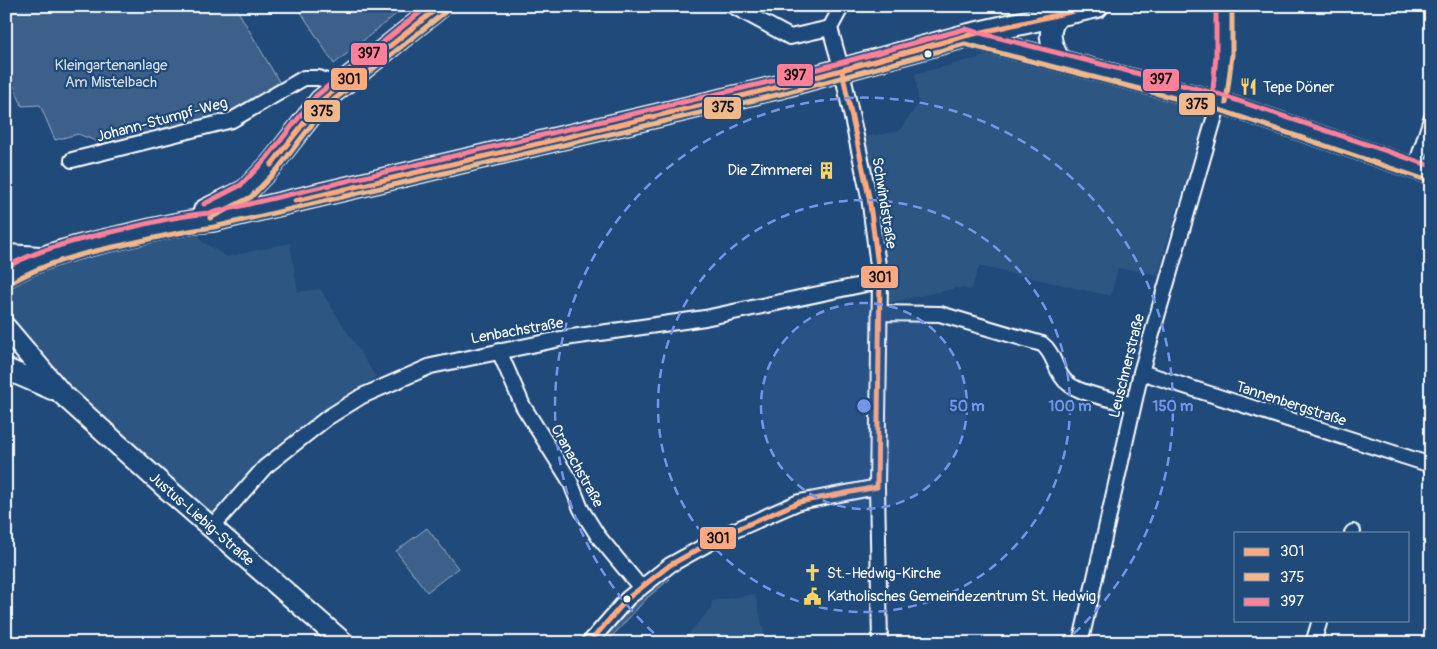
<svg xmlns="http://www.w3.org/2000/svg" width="1437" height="649" viewBox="0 0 1437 649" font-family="Pangolin,sans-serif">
<rect width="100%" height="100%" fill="#1f4a7a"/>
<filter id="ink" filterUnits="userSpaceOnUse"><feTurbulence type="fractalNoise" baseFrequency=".02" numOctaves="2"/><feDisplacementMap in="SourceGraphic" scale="10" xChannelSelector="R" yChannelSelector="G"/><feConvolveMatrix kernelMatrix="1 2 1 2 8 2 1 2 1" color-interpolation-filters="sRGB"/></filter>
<g filter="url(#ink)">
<path fill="#2e5683" d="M1001 52 1209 107 1164 252 1159 275 1118 268 1111 296 979 266 971 290 956 288 884 304 861 138 899 131 919 103 915 74Z
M198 226 201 241 227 257 290 243 298 292 320 289 376 377 269 450 210 514 63 384 6 319V292L25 275 49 262Z
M755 594 766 641 769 643H680L710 610 712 601Z"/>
<path fill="#3c618b" stroke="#9eb0c5" d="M6 6H235L281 85 229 112 106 145 78 134 55 140 40 105 22 106 6 66Z
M297 6H406L334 64Z
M427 528 458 568 427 592 396 551Z
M665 574 670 579 648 597 606 643 597 640 641 594Z"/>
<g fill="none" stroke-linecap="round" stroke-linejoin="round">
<defs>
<path id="street" d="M733 6 790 37 830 28
M842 6 830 28 842 71 869 197 880 281 877 487 880 643
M72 160 232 120 304 78H319L338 85
M1415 169 1431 119
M879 313 940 314 1042 344C1053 352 1054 366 1062 377 1072 394 1114 399 1133 405
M499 351 523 406 570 481 581 509 598 536 641 588
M1141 372 1431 465
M212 527 265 467 327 418 362 396 431 366 565 338 705 318 880 281
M1352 533 1353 532
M589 643 628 598 670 565 724 535 799 502 877 487
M1083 643 1082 636 1141 372 1219 102 1224 55V6
M1313 643 1320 620"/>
<g id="secondary">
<path d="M965 36 1219 102 1431 174"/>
<path d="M1059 59C1050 43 1046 29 1059 15"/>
<path d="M6 255 41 257"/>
<path id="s1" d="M6 328 61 393 165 487 344 643"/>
<path d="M6 369 52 389"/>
</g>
<path id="primary" d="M205 211 246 191 271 165 321 101 440 6
M6 276C43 254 81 246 122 237 152 230 181 222 212 220L783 86 965 36 1097 6"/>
</defs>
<use href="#street" stroke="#fff" stroke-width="18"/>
<use href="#secondary" stroke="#fff" stroke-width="24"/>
<use href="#primary" stroke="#fff" stroke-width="26"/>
<use href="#street" stroke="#1f4a7a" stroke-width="14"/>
<use href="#secondary" stroke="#1f4a7a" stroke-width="20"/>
<use href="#primary" stroke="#1f4a7a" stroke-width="22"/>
<defs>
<path id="bus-1" d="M842 71 869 197 880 281 877 487
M271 165 321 101 440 6
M295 201 783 86 965 36 1096 6
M589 643 628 598 670 565 724 535 799 502 877 487"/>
<path id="bus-2" d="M1226 103 1232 55V6
M210 218 251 197 277 170 326 106 445 12
M10 283C45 263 83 253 123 245 153 238 183 231 214 227L785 93 965 44 1217 109 1429 181"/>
<path id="bus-3" d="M1212 101 1216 55V6
M204 204 241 185 265 160 316 96 428 6
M6 267C42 248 80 239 120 230 150 223 180 215 211 213L781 79 965 29 1221 95 1431 166"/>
</defs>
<use href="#bus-1" stroke="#1f4a7a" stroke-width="9"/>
<use href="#bus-2" stroke="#1f4a7a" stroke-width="9"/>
<use href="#bus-3" stroke="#1f4a7a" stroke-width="9"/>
<use href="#bus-1" stroke="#ffa980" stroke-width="5"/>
<use href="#bus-2" stroke="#f1b78d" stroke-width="5"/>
<use href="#bus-3" stroke="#ff8098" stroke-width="5"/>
</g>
</g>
<circle cx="864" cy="406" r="103" fill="#7795e8" fill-opacity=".12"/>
<g fill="none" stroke="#7795e8" stroke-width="2.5" stroke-dasharray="9 6">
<circle cx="864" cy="406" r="103"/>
<circle cx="864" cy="406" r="206"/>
<path d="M665 643A309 309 0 1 1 1063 643"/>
</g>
<defs>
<symbol id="restaurant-bare" viewBox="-9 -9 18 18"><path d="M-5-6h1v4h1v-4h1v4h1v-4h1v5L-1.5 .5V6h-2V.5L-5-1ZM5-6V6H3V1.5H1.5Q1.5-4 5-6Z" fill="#ffd166" stroke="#1f4a7a" stroke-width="2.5" paint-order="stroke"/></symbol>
<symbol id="building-bare" viewBox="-9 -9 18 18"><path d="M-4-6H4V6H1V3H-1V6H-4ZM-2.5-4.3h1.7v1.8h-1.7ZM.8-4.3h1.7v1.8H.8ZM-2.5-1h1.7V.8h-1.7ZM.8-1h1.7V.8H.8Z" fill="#ffd166" stroke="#1f4a7a" stroke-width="2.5" paint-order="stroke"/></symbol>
<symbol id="church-bare" viewBox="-9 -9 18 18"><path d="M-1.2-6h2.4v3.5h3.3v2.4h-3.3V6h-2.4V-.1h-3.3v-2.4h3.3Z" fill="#ffd166" stroke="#1f4a7a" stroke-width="2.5" paint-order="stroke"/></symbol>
<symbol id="civic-bare" viewBox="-9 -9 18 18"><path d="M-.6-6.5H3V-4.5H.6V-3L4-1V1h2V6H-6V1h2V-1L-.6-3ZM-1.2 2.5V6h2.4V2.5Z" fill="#ffd166" stroke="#1f4a7a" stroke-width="2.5" paint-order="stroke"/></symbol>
</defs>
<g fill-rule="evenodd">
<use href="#restaurant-bare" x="1236" y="74" width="25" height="25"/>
<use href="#building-bare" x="814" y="158" width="25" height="25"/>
<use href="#church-bare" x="800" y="560" width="25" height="25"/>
<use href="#civic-bare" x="800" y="584" width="25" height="25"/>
</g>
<g fill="#fff" stroke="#1f4a7a" stroke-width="2">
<circle cx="928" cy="54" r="4.5"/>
<circle cx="627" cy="599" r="4.5"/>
</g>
<g text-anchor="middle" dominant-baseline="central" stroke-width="4.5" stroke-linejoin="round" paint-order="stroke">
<g font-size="15" fill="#d8dfe8" stroke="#1f4a7a">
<text x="111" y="65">Kleingartenanlage<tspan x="111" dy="17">Am Mistelbach</tspan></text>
</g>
<g font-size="15" fill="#fff" stroke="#1f4a7a" text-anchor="start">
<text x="1263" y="87">Tepe Döner</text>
<text x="812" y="170" text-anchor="end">Die Zimmerei</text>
<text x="827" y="573">St.-Hedwig-Kirche</text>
<text x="827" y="596">Katholisches Gemeindezentrum St. Hedwig</text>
</g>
<g font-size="15" fill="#fff" stroke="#1f4a7a">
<text transform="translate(162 120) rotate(-15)">Johann-Stumpf-Weg</text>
<text transform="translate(884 203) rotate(81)">Schwindstraße</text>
<text transform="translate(517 331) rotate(-10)">Lenbachstraße</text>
<text transform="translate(1127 366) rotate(-76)">Leuschnerstraße</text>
<text transform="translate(1291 404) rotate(18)">Tannenbergstraße</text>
<text transform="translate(577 466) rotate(61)">Cranachstraße</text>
<text stroke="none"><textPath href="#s1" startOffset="274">Justus-Liebig-Straße</textPath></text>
</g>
</g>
<circle cx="864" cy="406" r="8" fill="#7795e8" stroke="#1f4a7a" stroke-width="2.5"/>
<g font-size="15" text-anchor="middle" font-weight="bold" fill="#7795e8" stroke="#1f4a7a" stroke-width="4.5" stroke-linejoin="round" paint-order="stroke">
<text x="967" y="411">50 m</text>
<text x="1070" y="411">100 m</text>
<text x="1173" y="411">150 m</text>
</g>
<g stroke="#1f4a7a" stroke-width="2">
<rect x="350" y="42" width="38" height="24" rx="5" fill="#ff8098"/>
<rect x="776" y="63" width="38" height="24" rx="5" fill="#ff8098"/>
<rect x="330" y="67" width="38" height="24" rx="5" fill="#ffa980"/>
<rect x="1142" y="68" width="38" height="24" rx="5" fill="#ff8098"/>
<rect x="1178" y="92" width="38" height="24" rx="5" fill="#f1b78d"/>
<rect x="703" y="96" width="39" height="24" rx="5" fill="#f1b78d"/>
<rect x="303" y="99" width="38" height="24" rx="5" fill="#f1b78d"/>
<rect x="860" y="265" width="39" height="24" rx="5" fill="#ffa980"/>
<rect x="699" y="526" width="38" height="24" rx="5" fill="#ffa980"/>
</g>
<g font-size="14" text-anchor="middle" font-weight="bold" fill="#111">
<text x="369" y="58">397</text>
<text x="795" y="80">397</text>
<text x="349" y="84">301</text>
<text x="1161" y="84">397</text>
<text x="1197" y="109">375</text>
<text x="723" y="112">375</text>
<text x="322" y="116">375</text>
<text x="880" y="282">301</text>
<text x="718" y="543">301</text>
</g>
<rect width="1437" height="649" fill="none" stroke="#1f4a7a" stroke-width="25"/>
<rect x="12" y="12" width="1412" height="624" fill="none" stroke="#fff" stroke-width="2" filter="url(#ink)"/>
<rect x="1234" y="532" width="175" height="90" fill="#1f4a7a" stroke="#7992af"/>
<rect x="1244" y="548" width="25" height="8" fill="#ffa980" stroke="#7992af"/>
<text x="1280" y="556" font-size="15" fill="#ffffff">301</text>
<rect x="1244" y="573" width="25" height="8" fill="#f1b78d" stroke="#7992af"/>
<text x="1280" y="582" font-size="15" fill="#ffffff">375</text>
<rect x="1244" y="598" width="25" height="8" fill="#ff8098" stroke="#7992af"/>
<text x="1280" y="606" font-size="15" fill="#ffffff">397</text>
</svg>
